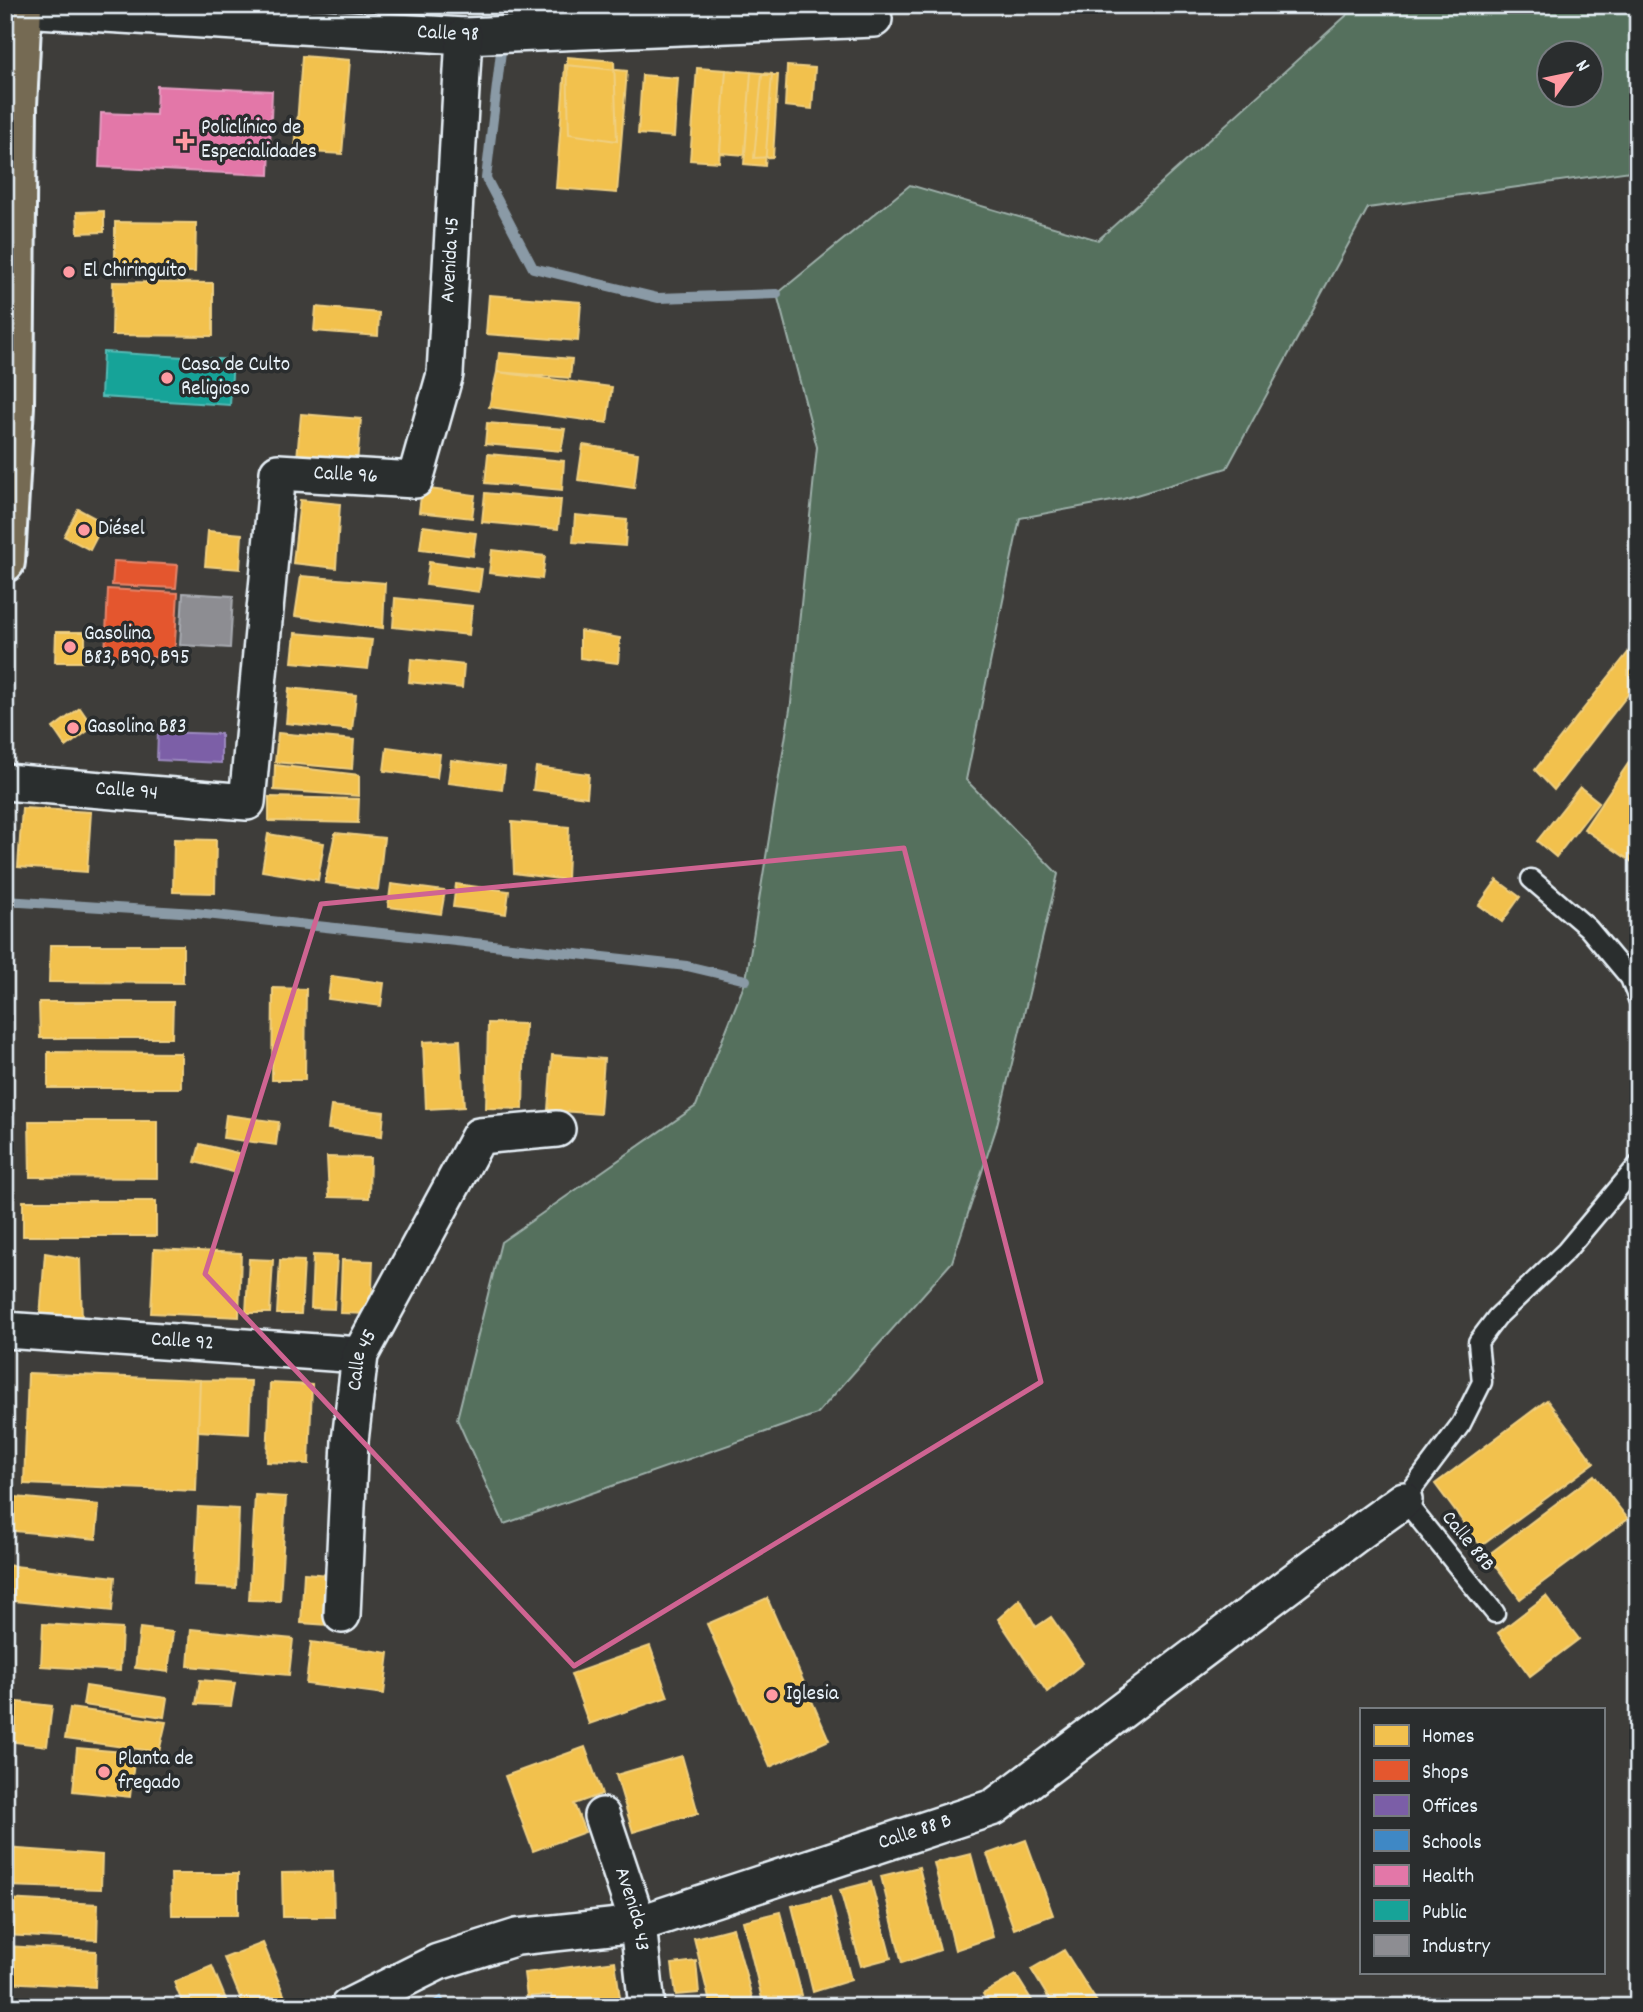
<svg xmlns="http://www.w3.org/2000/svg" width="1643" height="2012" viewBox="0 0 1643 2012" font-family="Dekko,sans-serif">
<rect width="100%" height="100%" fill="#3e3d3a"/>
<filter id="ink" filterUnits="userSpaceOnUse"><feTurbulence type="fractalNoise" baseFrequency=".0143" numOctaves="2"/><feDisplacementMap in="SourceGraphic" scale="14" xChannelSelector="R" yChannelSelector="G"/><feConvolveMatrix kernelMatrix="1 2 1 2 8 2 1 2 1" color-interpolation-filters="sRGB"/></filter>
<g filter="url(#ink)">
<path fill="#546f5d" stroke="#9eb0aa" stroke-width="2" fill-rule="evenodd" d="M1358 5H1638V170L1368 208 1227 468 1123 499 1020 518 966 780 1058 874 996 1129 952 1262 817 1414 504 1524 457 1419 501 1242 696 1106 746 980 791 703 817 447 777 294 910 185 1098 240ZM1548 52H1590V94H1548Z"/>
<path fill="#f2c14e" stroke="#efcf81" stroke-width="2" d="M444 5H481L480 10Z
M302 56 350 60 342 154 295 151Z
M567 57 614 61 617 141 569 134Z
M565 65 627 71 617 193 556 188Z
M787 66 815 68 812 109 785 106Z
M697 68 726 70 719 162 690 160Z
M726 70 751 72 745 155 720 153Z
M751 72 772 74 765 166 744 164Z
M642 75 678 78 674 137 638 134Z
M762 75H778L773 157 754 158Z
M104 211V232L78 233 77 212Z
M115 222 196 223 195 272 115 271Z
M113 282 213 283V336L112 335Z
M489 295 581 302 578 341 486 334Z
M316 307 379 313 378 336 314 331Z
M499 353 572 359 570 378 497 372Z
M497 372 612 387 607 423 489 407Z
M301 414 361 419 357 463 297 458Z
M487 423 565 429 561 451 485 444Z
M583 445 638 453 634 488 578 480Z
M488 454 564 461 562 490 485 483Z
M422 488 475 495 472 518 419 512Z
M485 493 561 500 558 529 482 522Z
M300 500 340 504 336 568 293 563Z
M78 509 104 523 90 550 64 536Z
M575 515 627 520 625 546 573 542Z
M423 526 476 533 473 556 420 549Z
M208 531 242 534 240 569 205 566Z
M492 550 545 556 542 579 489 573Z
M429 562 482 569 479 592 426 585Z
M301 576 385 583 383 628 295 616Z
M395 598 472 606 469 635 393 627Z
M580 631 620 638 618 663 580 658Z
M56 632H85V662H55Z
M295 633 372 640 368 669 292 662Z
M1638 640V691L1633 688 1554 790 1535 770Z
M411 659 464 665 462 688 409 682Z
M289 688 356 695 352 730 286 723Z
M80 708 93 727 66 747 53 728Z
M278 733 354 740 352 769 275 762Z
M387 747 440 754 437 778 384 771Z
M1638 749V866L1584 829Z
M451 760 505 767 502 790 448 783Z
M275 765 359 775V796L274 790Z
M536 767 589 774 587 797 533 790Z
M1580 787 1599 802 1556 857 1537 841Z
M269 797 359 799 358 823 269 821Z
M22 808 91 812 87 872 18 867Z
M512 822 569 827 567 880 514 873Z
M335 833 384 838 378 890 325 883Z
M268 834 324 843 318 880 262 871Z
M174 839 216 840 215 893 173 892Z
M1497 880 1520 897 1502 922 1479 905Z
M391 884 445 891 441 914 388 907Z
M456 884 509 891 506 914 453 907Z
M50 945H183V983L49 982Z
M331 976 384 983 381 1006 328 999Z
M273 988 306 989 305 1080H272Z
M39 1002H173L172 1038H40Z
M488 1023 525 1024 523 1109 486 1108Z
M460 1040 464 1107 426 1109 423 1042Z
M48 1052 181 1053V1088H48Z
M552 1055 604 1059 600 1114 548 1110Z
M331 1106 384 1112 382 1136 328 1129Z
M226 1115 279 1122 276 1145 223 1138Z
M29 1121H157V1178L30 1177Z
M200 1144 242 1154 237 1173 195 1162Z
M327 1157 370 1158 369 1198 329 1197Z
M23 1201H156V1236H23Z
M154 1249 241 1253 239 1317 151 1313Z
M45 1253 80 1259 82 1320 40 1317Z
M313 1255 337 1256 334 1309 311 1308Z
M249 1259 273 1260 270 1313H246Z
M280 1260 304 1261 301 1314H277Z
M342 1260 373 1261 371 1314 340 1313Z
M28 1373 200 1380 196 1491 24 1484Z
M200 1380 251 1381 249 1434 198 1431Z
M270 1383 312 1385 309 1464 267 1462Z
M1547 1400 1594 1463 1481 1546 1435 1484Z
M1594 1475 1628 1519 1520 1599 1488 1555Z
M255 1495 286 1497 280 1601 249 1600Z
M5 1496 99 1505 96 1539 5 1530Z
M198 1507 239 1509 236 1588 194 1586Z
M5 1565 115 1577 112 1611 5 1600Z
M304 1573 330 1575 328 1625 301 1623Z
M1546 1596 1579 1639 1530 1676 1498 1633Z
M767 1598 829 1740 770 1767 707 1624Z
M1020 1599 1036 1627 1051 1617 1083 1663 1047 1692 998 1619Z
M43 1624 122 1629 120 1671 41 1666Z
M140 1628 173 1632 168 1672 135 1668Z
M191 1629 293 1639 289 1675 188 1666Z
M311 1642 389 1653 384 1694 306 1684Z
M650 1646 668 1697 589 1724 571 1674Z
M200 1680 235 1683 231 1706 196 1704Z
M86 1686 167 1698 164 1717 83 1705Z
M18 1702 52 1706 47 1746 14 1742Z
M70 1708 166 1722 159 1752 65 1739Z
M585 1747 602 1794 574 1804 585 1832 533 1851 505 1776Z
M77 1748 135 1753 130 1797 73 1791Z
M682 1756 698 1813 633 1832 616 1775Z
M1026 1840 1053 1915 1014 1929 987 1854Z
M5 1848 102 1855 101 1889 5 1886Z
M971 1854 993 1937 955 1950 934 1863Z
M919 1867 940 1950 902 1963 881 1876Z
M333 1872 334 1917H283L282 1873Z
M171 1874H238V1915H172Z
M871 1882 891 1958 861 1966 840 1890Z
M830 1897 851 1980 813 1992 792 1906Z
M5 1899 98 1904 97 1940 5 1935Z
M780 1912 802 1995 764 2007 743 1921Z
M733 1928 754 2004 743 2007H711L694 1938Z
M263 1943 289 2007H244L224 1958Z
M5 1946 96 1951 95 1987 5 1982Z
M1064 1950 1100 2007H1054L1031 1969Z
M615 1961 621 2005 552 2007 551 1995 527 1997 524 1973Z
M696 1961 699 1993 676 1995 672 1964Z
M212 1966 229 2007H184L174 1982Z
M1016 1975 1036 2007H990L983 1994Z
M5 2001H88V2007H5Z
M173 2002 175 2007H146Z"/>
<path fill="#e4572e" stroke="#e5856b" stroke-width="2" d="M114 561 178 565 176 588 112 585Z
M108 589 178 593 174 658 105 655Z"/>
<path fill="#7b5ea7" stroke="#9c8abf" stroke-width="2" d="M158 732 221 734V763L157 760Z"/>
<path fill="#3f88c5" stroke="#72a8d4" stroke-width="2" d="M441 1997 447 2007H425Z"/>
<path fill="#e377a8" stroke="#e49cc0" stroke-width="2" d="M157 86 272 91 269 175 99 167 101 113 156 115Z"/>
<path fill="#17a398" stroke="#56bab5" stroke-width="2" d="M103 352 233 360 230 405 101 397Z"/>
<path fill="#8d8d92" stroke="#a8abb1" stroke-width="2" d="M183 593 233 596 230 648 180 645Z"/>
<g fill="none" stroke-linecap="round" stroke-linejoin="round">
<path stroke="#8a9aa6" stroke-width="10" d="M503 23 505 5
M502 43 486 178 533 268 658 298 777 294
M5 901 196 913 687 966 746 980"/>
<defs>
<path id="lane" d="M1531 879 1588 928 1630 978 1638 999
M1495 1613 1404 1500 1461 1424 1482 1382 1478 1342 1497 1317 1566 1251 1638 1165"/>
<g id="street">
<path id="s1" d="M22 9 464 36 874 19"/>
<path id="s2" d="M5 782 247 802 278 472 415 480 445 374 464 36"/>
<path id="s3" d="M5 1330 360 1355"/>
<path id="s4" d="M342 1615 350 1441 360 1355 479 1136 557 1129"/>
<path id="s5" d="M602 1816 638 1924 647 2007"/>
<path id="s6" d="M348 2007 438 1962 517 1937 638 1924 994 1807 1354 1536 1404 1500"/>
</g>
<path id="primary" d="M5 562 14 406 17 106 22 5"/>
</defs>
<use href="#lane" stroke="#e8f1f8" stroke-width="23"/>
<use href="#street" stroke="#e8f1f8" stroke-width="40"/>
<use href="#primary" stroke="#e8f1f8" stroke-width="44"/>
<use href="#lane" stroke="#2a2d2e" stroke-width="18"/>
<use href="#street" stroke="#2a2d2e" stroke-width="35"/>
<use href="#primary" stroke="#746b52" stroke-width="38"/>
</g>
</g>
<path fill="none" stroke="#cf6492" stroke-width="5" stroke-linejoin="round" d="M904 848 1041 1382 574 1666 205 1274 321 904Z"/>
<g fill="#ff9aa2" stroke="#2a2d2e" stroke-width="2.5">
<path d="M181.5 130.5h7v7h7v7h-7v7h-7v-7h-7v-7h7z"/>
<circle cx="69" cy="272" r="7"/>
<circle cx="167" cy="378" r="7"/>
<circle cx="84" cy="530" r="7"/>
<circle cx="70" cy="647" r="7"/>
<circle cx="73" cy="728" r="7"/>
<circle cx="772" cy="1695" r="7"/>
<circle cx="104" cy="1772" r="7"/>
</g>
<g text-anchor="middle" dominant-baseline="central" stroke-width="7" stroke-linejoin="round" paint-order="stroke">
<g font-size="21" fill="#e8f1f8" stroke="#2a2d2e">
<text stroke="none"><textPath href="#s1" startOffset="427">Calle 98</textPath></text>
<text stroke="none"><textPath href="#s2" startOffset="936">Avenida 45</textPath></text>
<text stroke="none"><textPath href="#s2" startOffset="642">Calle 96</textPath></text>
<text stroke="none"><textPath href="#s2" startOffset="122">Calle 94</textPath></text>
<text stroke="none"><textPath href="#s3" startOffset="178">Calle 92</textPath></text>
<text stroke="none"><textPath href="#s4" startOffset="256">Calle 45</textPath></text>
<text transform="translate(1467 1542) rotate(51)">Calle 88B</text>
<text stroke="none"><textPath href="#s6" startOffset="597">Calle 88 B</textPath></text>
<text stroke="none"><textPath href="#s5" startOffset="98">Avenida 43</textPath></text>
</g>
<g font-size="21" fill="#e8f1f8" stroke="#2a2d2e" text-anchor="start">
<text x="201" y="129">Policlínico de<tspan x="201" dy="24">Especialidades</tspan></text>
<text x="83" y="272">El Chiringuito</text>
<text x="181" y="366">Casa de Culto<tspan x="181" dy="24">Religioso</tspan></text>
<text x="98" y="530">Diésel</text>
<text x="84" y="635">Gasolina<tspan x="84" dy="24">B83, B90, B95</tspan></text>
<text x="87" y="728">Gasolina B83</text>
<text x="786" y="1695">Iglesia</text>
<text x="118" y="1760">Planta de<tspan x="118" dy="24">fregado</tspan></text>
</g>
</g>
<rect width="1643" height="2012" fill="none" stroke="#2a2d2e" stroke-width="28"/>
<rect x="14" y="14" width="1615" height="1984" fill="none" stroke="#e8f1f8" stroke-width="2.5" filter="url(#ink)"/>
<rect x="1360" y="1708" width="245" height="266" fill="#2a2d2e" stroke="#767b7f" stroke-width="2"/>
<rect x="1374" y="1725" width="35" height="21" fill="#f2c14e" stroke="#767b7f" stroke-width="2"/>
<text x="1422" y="1742" font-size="21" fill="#e8f1f8">Homes</text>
<rect x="1374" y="1760" width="35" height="21" fill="#e4572e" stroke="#767b7f" stroke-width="2"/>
<text x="1422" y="1778" font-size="21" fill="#e8f1f8">Shops</text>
<rect x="1374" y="1795" width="35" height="21" fill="#7b5ea7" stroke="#767b7f" stroke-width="2"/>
<text x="1422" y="1812" font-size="21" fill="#e8f1f8">Offices</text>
<rect x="1374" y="1830" width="35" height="21" fill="#3f88c5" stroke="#767b7f" stroke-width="2"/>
<text x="1422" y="1848" font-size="21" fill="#e8f1f8">Schools</text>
<rect x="1374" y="1865" width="35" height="21" fill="#e377a8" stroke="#767b7f" stroke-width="2"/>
<text x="1422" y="1882" font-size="21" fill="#e8f1f8">Health</text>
<rect x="1374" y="1900" width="35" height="21" fill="#17a398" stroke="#767b7f" stroke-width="2"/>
<text x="1422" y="1918" font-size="21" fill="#e8f1f8">Public</text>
<rect x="1374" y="1935" width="35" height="21" fill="#8d8d92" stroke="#767b7f" stroke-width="2"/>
<text x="1422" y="1952" font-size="21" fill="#e8f1f8">Industry</text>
<g transform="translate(1570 74) rotate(57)"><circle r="33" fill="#2a2d2e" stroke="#767b7f" stroke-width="2"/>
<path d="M0-5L12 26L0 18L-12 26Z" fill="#ff9aa2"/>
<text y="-10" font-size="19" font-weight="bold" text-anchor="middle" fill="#e8f1f8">N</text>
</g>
</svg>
